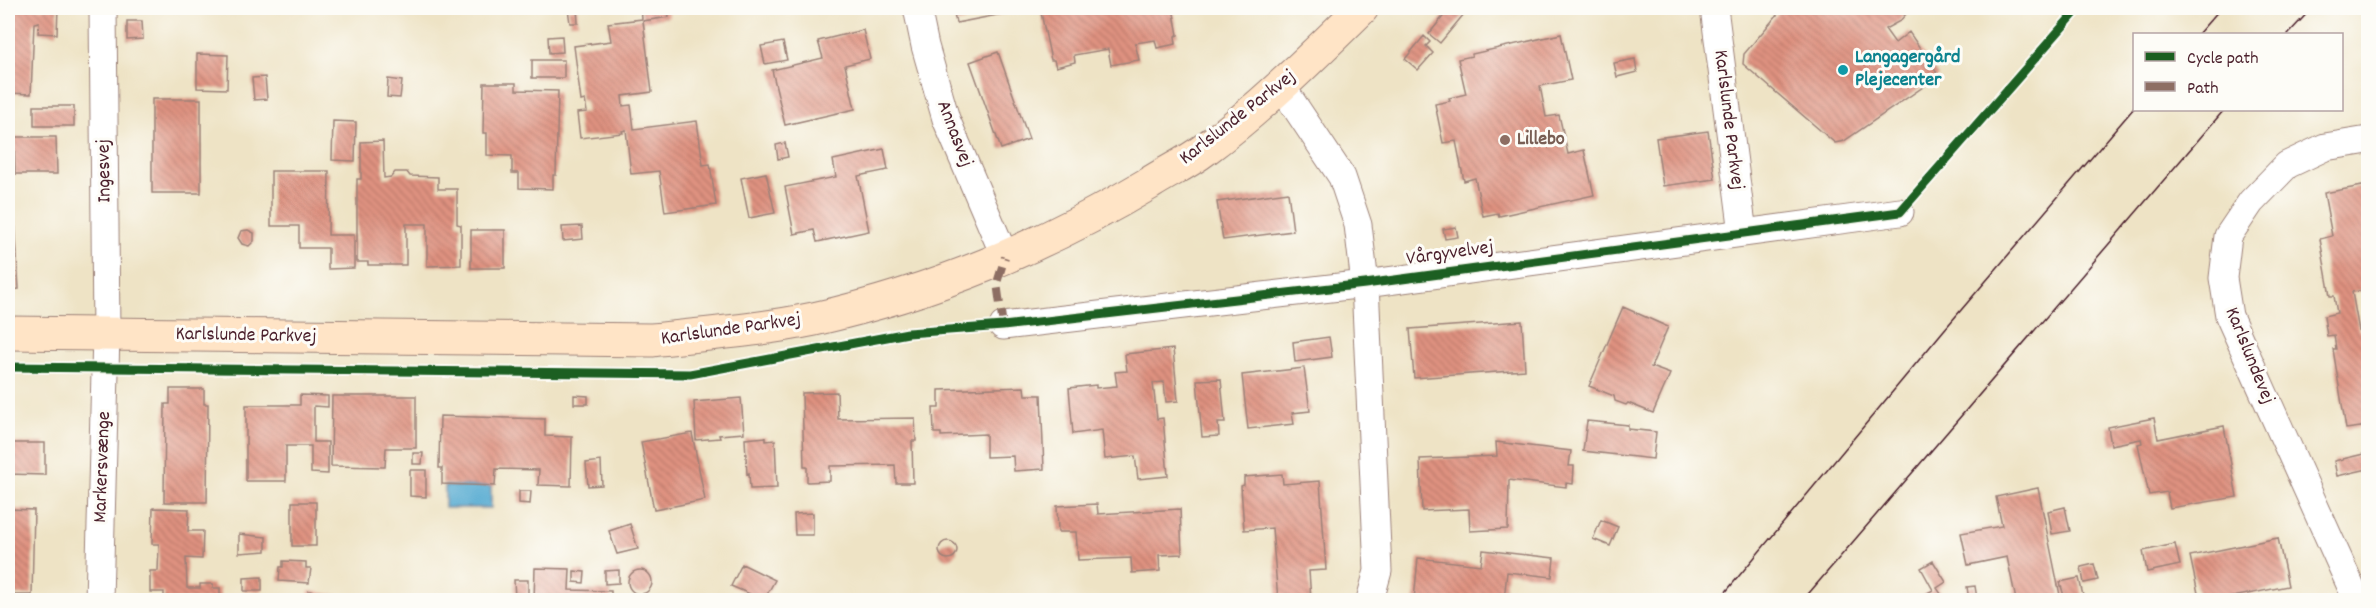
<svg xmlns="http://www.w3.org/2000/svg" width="2376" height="608" viewBox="0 0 2376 608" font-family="Dekko,sans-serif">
<defs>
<pattern id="building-back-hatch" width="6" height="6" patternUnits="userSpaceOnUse" patternTransform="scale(1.5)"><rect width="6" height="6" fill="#df9280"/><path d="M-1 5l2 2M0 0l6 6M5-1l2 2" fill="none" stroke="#b77769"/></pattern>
</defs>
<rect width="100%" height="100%" fill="#fdfcf7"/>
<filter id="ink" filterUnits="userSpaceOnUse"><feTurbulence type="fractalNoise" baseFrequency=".0167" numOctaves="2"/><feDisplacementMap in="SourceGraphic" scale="12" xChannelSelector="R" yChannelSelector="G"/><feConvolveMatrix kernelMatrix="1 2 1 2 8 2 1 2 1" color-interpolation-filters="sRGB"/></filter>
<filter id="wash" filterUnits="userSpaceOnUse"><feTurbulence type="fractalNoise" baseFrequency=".008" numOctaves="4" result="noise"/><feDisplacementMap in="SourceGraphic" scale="24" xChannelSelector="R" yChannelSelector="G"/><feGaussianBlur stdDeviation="1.35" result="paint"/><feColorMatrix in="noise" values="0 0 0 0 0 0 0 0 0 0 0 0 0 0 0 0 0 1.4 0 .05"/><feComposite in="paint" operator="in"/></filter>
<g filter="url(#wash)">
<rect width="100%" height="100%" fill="#eee3c5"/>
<path fill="#55aad1" stroke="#50647e" stroke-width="1.5" d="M445 486H491V508H445Z"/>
<g id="blocks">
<path fill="url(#building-back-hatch)" d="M8 8H58L57 34 38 33 39 22 34 23 31 94 8 93Z
M577 8 578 23H570L568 9Z
M641 8H668L669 17 643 21 652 92 622 96 623 106 631 105 634 129 697 121 703 165 710 164 716 205 665 212 659 171 631 174 626 130 622 131 623 133 580 138 577 113 587 112 585 100 581 101 574 46 611 41 608 23 642 19Z
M953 8H1012L1013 12 956 23Z
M1040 8H1173L1178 35 1175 36 1176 44 1157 48 1155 40 1135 43 1139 60 1111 65 1108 49 1074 55 1075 62 1056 67 1054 60H1051Z
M1450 8H1469L1440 43 1429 34Z
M1783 8H1911L1900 21 1885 29 1895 43 1909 32 1939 76 1844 141 1835 143 1743 64 1744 54Z
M127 21H142L143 39 127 40Z
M863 30 870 59 845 65 855 109 785 125 772 70 823 58 818 41Z
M1561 34 1571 80 1540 86 1546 117 1559 115 1568 154 1584 150 1594 195 1499 216 1498 213 1483 216 1475 178 1464 181 1456 141 1443 143 1435 104 1450 101 1449 98 1466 94 1458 59 1472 56V54Z
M562 36 563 52 549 53 548 37Z
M1424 36 1430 42 1426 46 1433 53 1418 70 1405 59Z
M783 42 787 60 765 64 761 46Z
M998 52 1029 139 1001 149 970 62Z
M197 54 228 55 227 89 197 88Z
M1635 59 1637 72 1617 77 1614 63Z
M532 60H564V78H532Z
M265 77 267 99 254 100 252 78Z
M388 79 402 81 400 98 387 97Z
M484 83H516V90L558 91 556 175H553V189L519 188V173H512V156L487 155V133H483Z
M152 99H201V193H152Z
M34 106H74V126H34Z
M333 121 356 122 355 161 332 160Z
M1708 131 1715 179 1663 186 1656 138Z
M14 137H56L57 174H15Z
M383 141 384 178 391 177 395 172H407L410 176 438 177V189H457V224L461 225V265L427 266V224H406V265H368V262H357V179H361V142Z
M785 143 788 157 778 159 776 145Z
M884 149 888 170 858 176 869 231 817 242 814 230 794 234 785 187 836 177 833 160Z
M271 171H329L328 235H354V268L328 269V248H299V226H271Z
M766 173 775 213 749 218 741 178Z
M2368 185V290L2352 292 2359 331 2368 329V426L2346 429 2333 349H2336L2334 335 2327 336 2324 316 2337 313 2334 296H2330L2320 239 2332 236 2324 193Z
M1288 192 1293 231 1223 240 1217 202Z
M8 221H15L19 289 8 290Z
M582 226 583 239 563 241 562 227Z
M1456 227 1458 237 1445 239 1443 229Z
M248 230 254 233V241L249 246 242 244 238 238 241 231Z
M471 230H505V268H471Z
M1623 307 1668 327 1651 367 1670 374 1653 413 1628 403 1626 405 1615 401 1614 396 1589 386Z
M1522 321 1525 370 1414 378 1410 329Z
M1329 337 1332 357 1295 362 1293 342Z
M1173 349 1178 401 1166 402 1164 382 1153 383 1157 419 1163 418 1168 476 1138 479 1135 456 1105 459 1102 430 1073 434 1069 388 1096 385V388L1117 386 1115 372 1127 371 1125 354Z
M1304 368 1310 411 1292 413 1294 424 1248 429 1242 375Z
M1221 379 1225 423H1218L1219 436 1202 437 1197 380Z
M1024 387 1025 395H1041L1044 469 1014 471 1013 456 986 457V434L941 436V433H934L933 408H939V390Z
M170 389H204V404H208L207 502H164L165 404H170Z
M837 392 838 419 915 418 916 441H912L913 483H896L895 465 830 466V481L807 482V467H804L802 393Z
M300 395 328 396V407L314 406V442H328V474L311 473V446H286V481H246V405H300Z
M574 395 588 396V404H574Z
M332 396H416V448H386L385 467 331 466Z
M741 398 744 433 719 435 720 438 696 440 694 402Z
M440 416 545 419V436L572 437 571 486 538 485 539 470 496 469 495 486 442 484V468H439Z
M2154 418 2158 439 2224 426 2237 497 2170 508 2167 492 2149 495 2138 444 2142 443 2141 439 2111 445 2108 427Z
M1587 421 1628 425V429L1656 432 1653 459 1583 451Z
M692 433 705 500 654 510 641 442Z
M766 437V441L775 440 777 488 750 489 749 473 747 474 745 439Z
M1496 442 1571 451 1569 466H1574L1573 484 1566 483V487L1509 480 1508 529 1470 531 1469 509 1422 511 1420 459 1497 456Z
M8 443H45V475L8 474Z
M413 453H423L422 464H413Z
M2368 453V469L2337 476 2334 461Z
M601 461 602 485 588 486 586 463Z
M410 470H426V497L410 496Z
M1282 474 1283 484 1320 481 1326 570 1309 571 1311 600H1278L1272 528 1244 530 1241 486 1244 485V477Z
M2038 488 2061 600H2016L2007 557 1968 565 1961 533 2002 526 1996 497Z
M519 491H531L530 504 519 503Z
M292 502H316V546H292Z
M1097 504 1098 514 1180 509 1182 554 1159 555 1160 571 1132 573 1131 558 1078 560 1076 532H1058L1057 506Z
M2065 507 2070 531 2052 534 2048 511Z
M153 508 189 509 188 531H203L202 559 186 558 187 588H200V584H213V588H220V600H164V592H150V571H158L159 544H152Z
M8 509 34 510 32 595H8Z
M813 513V535H795L794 514Z
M1601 520 1618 527 1610 546 1593 539Z
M630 524 638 549 617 554 609 531Z
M239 534 266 537V551L239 553Z
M2278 538 2288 586 2218 600H2189L2199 598 2190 556Z
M939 550a9 9 0 1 1 18 0a9 9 0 1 1-18 0Z
M2175 544 2180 565 2147 572 2143 551Z
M1483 550 1554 558 1552 577 1507 572 1504 600H1414L1418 558 1481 565Z
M283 561 306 562V568H311L309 583 279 581 280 567H283Z
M1933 561 1946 582 1937 588 1945 600H1915L1933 590 1921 568Z
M742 564 775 580 764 600 731 586Z
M2094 564 2098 580 2084 583 2081 567Z
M535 568 570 569 569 590 611 591V600H534Z
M619 570V583L605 584V571Z
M628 582a12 12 0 1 1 24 0a12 12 0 1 1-24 0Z
M574 571 585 572 584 583 574 582Z
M262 577V591H244V578Z
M2079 578 2084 600H2065L2060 582Z
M514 580H528V599H515Z
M1975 586 1977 599 1969 600 1967 587Z
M309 591 356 598V600H308Z"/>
</g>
</g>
<g filter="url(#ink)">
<use href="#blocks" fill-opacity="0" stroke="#9c8178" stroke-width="1.5"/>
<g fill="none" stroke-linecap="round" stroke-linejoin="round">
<defs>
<path id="street" d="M917 8 925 46 946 119 1005 257
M1714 8 1743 233
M1282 87 1342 177 1358 225 1365 284 1378 571 1370 600
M1003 326 1365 284 1900 212
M99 600 106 334 103 8
M2357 600 2229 316 2223 278 2228 236 2251 202 2287 165 2325 147 2368 140"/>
<path id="secondary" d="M8 333 652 340C706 334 761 330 814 319 931 293 1047 245 1150 183 1167 172 1187 163 1204 150 1261 108 1311 58 1362 8"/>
</defs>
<use href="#street" stroke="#9c8178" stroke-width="29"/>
<use href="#secondary" stroke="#9c8178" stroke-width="35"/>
<use href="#street" stroke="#fff" stroke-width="27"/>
<use href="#secondary" stroke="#ffe4c6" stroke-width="33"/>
<path stroke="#4a1f2b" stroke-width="1.5" d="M2198 34 2221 8
M2288 34 2312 8
M1719 600 1944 330 2134 108
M1803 600 2224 110"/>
<path stroke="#8d6e63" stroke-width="8" stroke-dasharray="15 8" stroke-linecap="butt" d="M1003 326 997 283 1005 257"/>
<defs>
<path id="cycleway" d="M8 367 690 374 908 333 1003 326 1365 284 1900 212 2079 8"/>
</defs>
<use href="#cycleway" stroke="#fdfcf7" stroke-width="13"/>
<use href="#cycleway" stroke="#1b5e20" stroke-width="9"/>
</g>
</g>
<circle fill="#0f9aa8" stroke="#fdfcf7" stroke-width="2" cx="1843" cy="70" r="6"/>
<circle fill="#8d6e63" stroke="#fdfcf7" stroke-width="2" cx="1505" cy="140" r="6"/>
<g text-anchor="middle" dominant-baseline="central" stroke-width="6" stroke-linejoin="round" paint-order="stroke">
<g font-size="20" font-weight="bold" fill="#0d838f" stroke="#fdfcf7" text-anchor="start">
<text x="1855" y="58">Langagergård<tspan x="1855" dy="23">Plejecenter</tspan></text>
</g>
<g font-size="20" fill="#4a1f2b" stroke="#fdfcf7">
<text transform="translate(1238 118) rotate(-38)">Karlslunde Parkvej</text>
<text transform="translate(1728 120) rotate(83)">Karlslunde Parkvej</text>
<text transform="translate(954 134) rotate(69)">Annasvej</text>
<text transform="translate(105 171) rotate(-91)">Ingesvej</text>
<text transform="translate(1450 254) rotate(-8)">Vårgyvelvej</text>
<text transform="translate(731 330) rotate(-8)">Karlslunde Parkvej</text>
<text transform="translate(246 336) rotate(1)">Karlslunde Parkvej</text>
<text transform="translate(2249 356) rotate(68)">Karlslundevej</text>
<text transform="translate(103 467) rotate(-88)">Markersvænge</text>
</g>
<g font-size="20" font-weight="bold" fill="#785e54" stroke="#fdfcf7" text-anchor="start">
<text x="1517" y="140">Lillebo</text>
</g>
</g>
<rect width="2376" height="608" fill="none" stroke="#fdfcf7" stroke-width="30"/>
<rect x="2133" y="33" width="210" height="78" fill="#fdfcf7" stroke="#b5a4a5" stroke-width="1.5"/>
<rect x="2145" y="52" width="30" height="9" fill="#1b5e20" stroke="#b5a4a5" stroke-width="1.5"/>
<text x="2187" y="63" font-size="18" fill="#4a1f2b">Cycle path</text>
<rect x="2145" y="82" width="30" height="9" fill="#8d6e63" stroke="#b5a4a5" stroke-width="1.5"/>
<text x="2187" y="93" font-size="18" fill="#4a1f2b">Path</text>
</svg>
